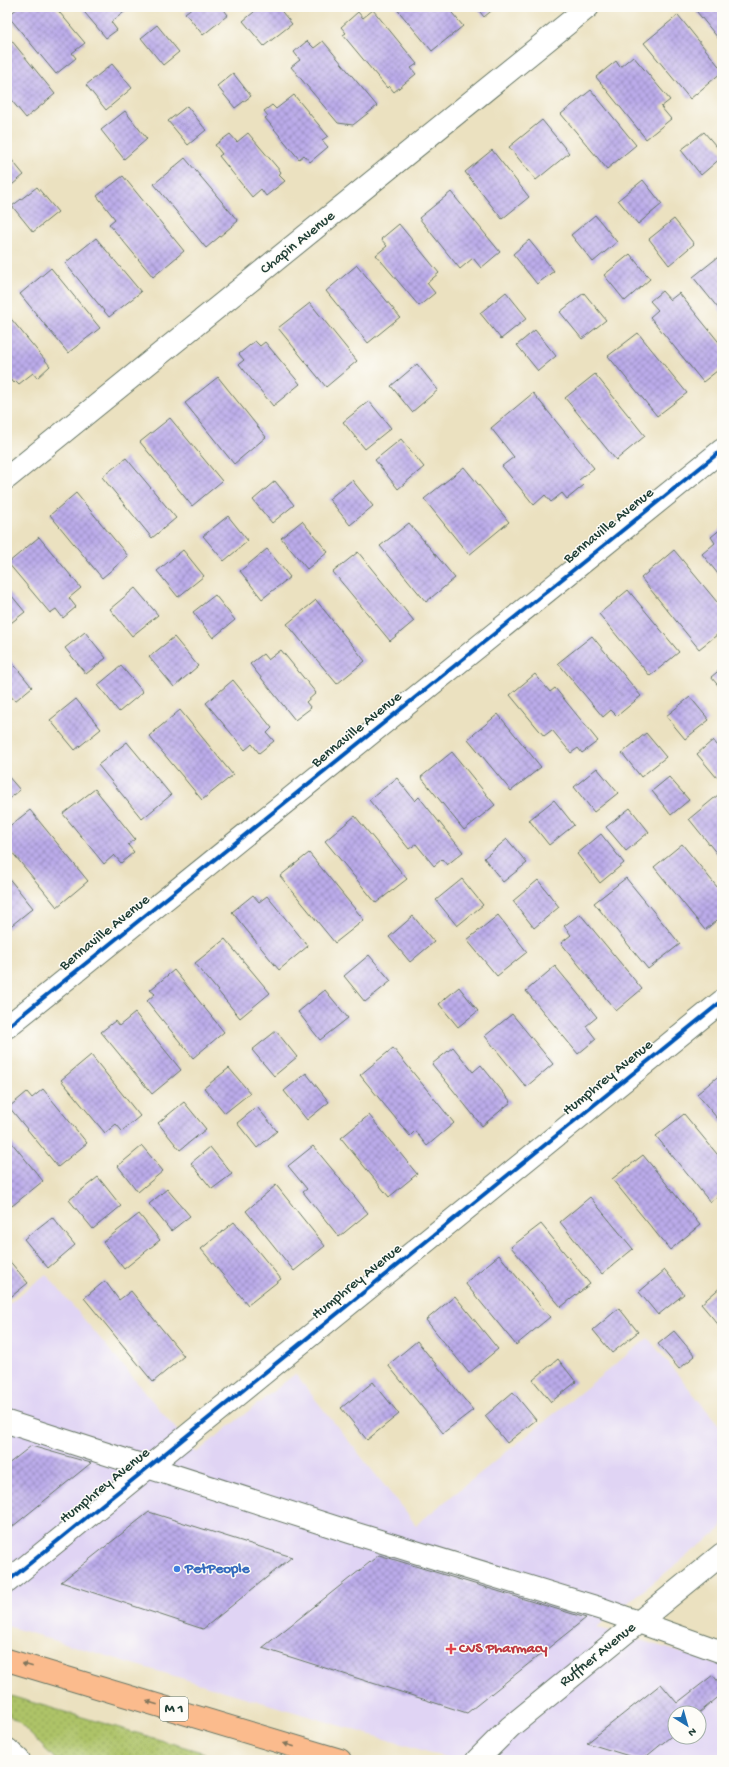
<svg xmlns="http://www.w3.org/2000/svg" width="729" height="1767" viewBox="0 0 729 1767" font-family="'Gochi Hand',sans-serif">
<defs>
<pattern id="grass-dots" width="8" height="8" patternUnits="userSpaceOnUse"><rect width="8" height="8" fill="#adc367"/><path d="M2 2h.1M6 6h.1" fill="none" stroke="#8ca056" stroke-width="1.8" stroke-linecap="round"/></pattern>
<pattern id="building-cross-hatch" width="8" height="8" patternUnits="userSpaceOnUse"><rect width="8" height="8" fill="#bbabea"/><path d="M0 0l8 8M0 8l8-8" fill="none" stroke="#978cbe"/></pattern>
</defs>
<rect width="100%" height="100%" fill="#fdfcf7"/>
<filter id="ink" filterUnits="userSpaceOnUse"><feTurbulence type="fractalNoise" baseFrequency=".025" numOctaves="2"/><feDisplacementMap in="SourceGraphic" scale="8" xChannelSelector="R" yChannelSelector="G"/><feConvolveMatrix kernelMatrix="1 2 1 2 8 2 1 2 1" color-interpolation-filters="sRGB"/></filter>
<filter id="wash" filterUnits="userSpaceOnUse"><feTurbulence type="fractalNoise" baseFrequency=".012" numOctaves="4" result="noise"/><feDisplacementMap in="SourceGraphic" scale="16" xChannelSelector="R" yChannelSelector="G"/><feGaussianBlur stdDeviation="0.9" result="paint"/><feColorMatrix in="noise" values="0 0 0 0 0 0 0 0 0 0 0 0 0 0 0 0 0 1.4 0 .05"/><feComposite in="paint" operator="in"/></filter>
<g filter="url(#wash)">
<rect width="100%" height="100%" fill="#ebe1c0"/>
<path fill="#e0d4f4" fill-rule="evenodd" d="M46 1274 196 1453 295 1374 416 1525 648 1338 722 1429V1528L597 1627 722 1665V1760H455L7 1626V1305ZM675 1713H699V1737H675Z"/>
<path fill="url(#grass-dots)" stroke="#66804e" d="M7 1695 205 1753 198 1760H56L18 1722 7 1714Z"/>
<g id="blocks">
<path fill="url(#building-cross-hatch)" d="M19 7H55L85 43 72 53 76 58 56 74 8 16Z
M80 7H131L111 22 117 30 106 38Z
M193 7H222L228 15 203 35 185 13Z
M260 7H278L292 24 264 46 243 21Z
M395 7H447L463 26 432 51Z
M476 7H496L484 17Z
M693 7H722V43Z
M373 10 417 64 411 68 416 74 394 92 389 86 387 88 343 35 346 33 341 27 358 12 363 18Z
M678 15 722 70V72L690 99 644 43Z
M157 25 179 52 163 65 141 38Z
M7 35 55 94 26 118 7 95Z
M307 41 314 48 323 41 377 106 353 125 338 123 291 67 300 60 294 52Z
M633 56 670 100 661 107 671 119 646 139 596 77 616 61 620 67Z
M112 64 132 88 106 110 86 85Z
M233 73 251 96 235 108 217 86Z
M591 90 636 145 607 169 561 114Z
M294 95 328 136 322 140 328 147 310 162 304 155 299 159 265 118 268 116 264 111 272 105 276 109Z
M187 106 206 130 188 145 168 121Z
M125 111 147 139 124 159 101 130Z
M542 120 569 153 536 180 509 147Z
M704 132 722 153V157L701 175 681 150Z
M248 133 281 172 279 175 285 181 266 196 261 189 252 197 219 156 222 154 215 145 230 134 237 142Z
M492 150 529 197 502 219 465 172Z
M7 154 24 175 7 189Z
M185 158 238 221 206 248 154 184Z
M123 176 184 251 153 277 109 224 115 219 97 196Z
M643 180 662 204 638 224 618 200Z
M37 187 58 212 33 232 12 206Z
M451 192 500 252 481 268 473 258 460 269 419 218Z
M595 215 617 242 593 262 571 235Z
M674 219 694 244 669 265 649 239Z
M399 224 439 273 427 283 435 293 419 306 376 255 387 246 381 239Z
M96 238 141 292 109 317 65 263Z
M529 240 554 271 537 284 513 254Z
M630 254 650 279 625 301 604 275Z
M722 254V313L693 277Z
M357 265 400 317 368 343 326 291Z
M51 268 100 328 68 353 20 294Z
M662 291 670 300 679 293 722 346V367L703 382 650 317 658 310 650 301Z
M506 292 527 318 501 339 480 313Z
M584 293 606 320 582 339 560 312Z
M310 303 357 361 326 387 278 328Z
M7 314 50 366 37 378 33 373 19 384 16 381 14 383 7 375Z
M535 330 556 356 538 371 517 345Z
M638 333 687 393 657 416 608 356Z
M255 341 260 346 265 342 300 384 273 406 239 364 244 360 239 354Z
M417 364 438 390 412 412 391 386Z
M595 374 645 436 616 460 565 398Z
M218 377 266 437 234 464 185 403Z
M533 393 594 468 579 480 584 485 567 499 562 493 551 502 545 495 534 505 502 466 514 457 491 428Z
M369 401 391 428 365 449 343 422Z
M170 418 222 481 192 506 140 442Z
M401 439 424 467 398 489 375 460Z
M126 458 176 518 152 538 102 477Z
M464 467 509 522 469 555 424 499Z
M352 480 373 506 350 525 329 499Z
M275 481 294 505 272 523 253 500Z
M76 493 128 556 102 578 50 515Z
M228 516 248 541 224 561 203 536Z
M302 521 328 552 307 569 281 538Z
M409 523 455 578 426 602 380 546Z
M722 528V579L702 554 715 543 711 537Z
M39 537 81 588 69 598 76 607 63 618 56 609 50 613 8 563Z
M267 549 290 577 262 599 240 571Z
M183 550 204 576 178 597 157 571Z
M674 550 722 608V631L699 649 641 578Z
M358 552 414 621 390 641 333 572Z
M135 588 158 615 132 636 110 609Z
M7 590 25 612 7 626Z
M628 590 679 652 650 676 599 614Z
M215 595 235 620 213 638 193 612Z
M316 600 365 661 337 684 287 624Z
M85 632 106 658 86 674 65 648Z
M592 636 641 696 617 716 611 710 603 717 558 663Z
M174 637 198 666 174 687 149 657Z
M281 650 316 693 306 702 311 708 295 720 250 664 263 654 268 660Z
M7 656 32 687 15 701 7 692Z
M121 666 143 692 119 712 98 685Z
M722 668V690L711 677Z
M535 674 550 692 555 688 598 741 582 753 578 748 571 753 552 730 544 736 510 695Z
M233 680 272 728 267 733 274 741 259 753 252 744 245 750 206 703Z
M690 697 709 720 685 739 666 716Z
M76 699 101 729 75 750 50 720Z
M180 710 233 775 202 800 149 736Z
M498 714 541 767 511 791 468 739Z
M646 733 666 757 641 777 622 753Z
M713 740 722 751V774L717 778 697 754Z
M127 742 171 795 142 819 98 765Z
M452 752 495 805 464 830 421 777Z
M597 768 618 793 594 812 574 787Z
M7 775 20 790 7 801Z
M669 777 689 800 671 815 652 791Z
M397 778 415 801 419 797 463 852 447 865 442 859 434 866 416 844 409 849 369 800Z
M95 789 135 839 128 845 134 852 121 863 114 855 104 864 63 814Z
M718 795 722 800V860L689 819Z
M554 800 574 825 549 845 529 820Z
M630 808 649 832 626 851 606 827Z
M30 810 88 881 57 907 7 846V828Z
M355 816 407 879 376 903 325 841Z
M601 834 624 863 600 883 577 854Z
M507 839 527 863 503 882 484 858Z
M682 844 722 893V916L705 930 654 867Z
M309 853 364 920 335 943 280 876Z
M7 876 33 908 7 929Z
M626 878 680 944 648 969 594 903Z
M462 879 483 905 457 926 436 900Z
M538 880 559 907 534 928 513 901Z
M253 895 259 902 267 896 308 946 279 970 232 912Z
M580 914 642 989 616 1011 561 943 571 935 564 926Z
M498 915 527 952 497 976 467 940Z
M413 916 434 942 410 962 389 937Z
M225 939 270 993 240 1018 195 963Z
M369 955 391 981 365 1002 344 976Z
M555 966 597 1017 586 1026 596 1039 578 1054 526 991Z
M174 970 224 1032 193 1058 147 1001 155 994 150 990Z
M459 987 478 1011 458 1027 439 1004Z
M325 990 348 1018 320 1040 298 1012Z
M135 1013 181 1070 152 1094 101 1032 115 1021 119 1026Z
M512 1014 553 1064 526 1087 485 1036Z
M276 1031 297 1057 274 1076 252 1050Z
M453 1047 473 1072 481 1065 511 1102 482 1126 432 1064Z
M393 1048 454 1123 427 1146 415 1131 410 1136 360 1075Z
M91 1055 140 1116 122 1131 116 1124 105 1133 61 1080Z
M229 1068 250 1093 225 1113 204 1088Z
M306 1073 329 1102 307 1120 284 1091Z
M722 1073V1124L697 1094Z
M43 1089 87 1143 58 1167 9 1107 27 1092 32 1098Z
M184 1102 206 1129 180 1150 158 1123Z
M257 1107 277 1131 257 1148 237 1123Z
M684 1114 722 1160V1193L710 1202 656 1136Z
M369 1115 417 1174 389 1197 341 1138Z
M7 1137 43 1181 12 1206 7 1200Z
M142 1146 163 1171 138 1192 118 1166Z
M313 1146 368 1213 339 1237 303 1192 307 1189 288 1166Z
M210 1147 232 1174 212 1189 191 1163Z
M643 1155 700 1225 670 1250 612 1179Z
M98 1177 121 1206 93 1229 69 1200Z
M276 1185 325 1246 294 1271 246 1211Z
M167 1189 190 1216 171 1231 149 1204Z
M590 1197 633 1249 602 1274 560 1222Z
M139 1214 160 1240 124 1269 103 1242Z
M52 1217 75 1245 48 1268 24 1239Z
M234 1222 281 1279 248 1305 201 1249Z
M541 1224 590 1284 561 1307 511 1247Z
M499 1255 550 1317 516 1345 465 1283Z
M7 1258 28 1283 7 1300Z
M665 1270 684 1294 658 1315 639 1292Z
M105 1281 119 1300 131 1291 184 1356 153 1382 84 1298Z
M722 1286V1329L701 1304Z
M455 1296 498 1349 469 1373 426 1320Z
M619 1308 638 1332 612 1353 593 1330Z
M674 1331 695 1356 679 1369 658 1344Z
M417 1341 473 1410 443 1433 388 1365Z
M558 1359 576 1382 551 1402 533 1380Z
M373 1382 399 1414 367 1440 341 1408Z
M513 1392 536 1420 507 1443 485 1416Z
M31 1446 91 1463 7 1531V1465Z
M149 1512 292 1557 203 1629 61 1582Z
M379 1555 586 1618 467 1713 262 1648Z
M713 1675 722 1687V1694L699 1713H675V1733L642 1760 587 1743 661 1684 677 1703Z"/>
</g>
</g>
<g filter="url(#ink)">
<use href="#blocks" fill-opacity="0" stroke="#667665" stroke-width="1"/>
<g fill="none" stroke-linecap="round" stroke-linejoin="round">
<defs>
<path id="minor" d="M7 478 588 7
M7 1027 722 450
M7 1422 350 1532 602 1609 722 1652
M7 1582 722 1001
M7 1749 19 1760
M477 1760 510 1727 722 1554"/>
<path id="major" d="M7 1660 340 1760"/>
</defs>
<use href="#minor" stroke="#667665" stroke-width="24"/>
<use href="#major" stroke="#667665" stroke-width="24"/>
<use href="#minor" stroke="#fff" stroke-width="22"/>
<use href="#major" stroke="#fbbb8d" stroke-width="22"/>
<defs>
<path id="cycleway" d="M7 1027 722 450
M7 1582 722 1001"/>
</defs>
<use href="#cycleway" stroke="#fdfcf7" stroke-width="6"/>
<use href="#cycleway" stroke="#0057b8" stroke-width="4"/>
</g>
<defs><path id="oneway-solid" d="M-6-.8H1V-3.2L6.5 0L1 3.2V.8H-6Z"/></defs>
<g fill="#82765c">
<use href="#oneway-solid" transform="translate(27 1665) rotate(-163)"/>
<use href="#oneway-solid" transform="translate(152 1703) rotate(-163)"/>
<use href="#oneway-solid" transform="translate(289 1745) rotate(-163)"/>
</g>
</g>
<circle fill="#3f7fe0" stroke="#fdfcf7" stroke-width="1.5" cx="177" cy="1569" r="4"/>
<path fill="#e0444e" stroke="#fdfcf7" stroke-width="1.5" d="M449 1643h4v4h4v4h-4v4h-4v-4h-4v-4h4z"/>
<g text-anchor="middle" dominant-baseline="central" stroke-width="3" stroke-linejoin="round" paint-order="stroke">
<rect fill="#fdfcf7" stroke="#62766e" stroke-width="1" x="160" y="1697" width="28" height="24" rx="3"/>
<g font-size="14" font-weight="bold" fill="#1f3d34">
<text x="174" y="1709">M 1</text>
</g>
<g font-size="15" fill="#1f3d34" stroke="#fdfcf7">
<text transform="translate(298 243) rotate(-39)">Chapin Avenue</text>
<text transform="translate(609 526) rotate(-39)">Bennaville Avenue</text>
<text transform="translate(357 730) rotate(-39)">Bennaville Avenue</text>
<text transform="translate(105 933) rotate(-39)">Bennaville Avenue</text>
<text transform="translate(608 1078) rotate(-39)">Humphrey Avenue</text>
<text transform="translate(357 1282) rotate(-39)">Humphrey Avenue</text>
<text transform="translate(105 1486) rotate(-39)">Humphrey Avenue</text>
<text transform="translate(598 1655) rotate(-39)">Ruffner Avenue</text>
</g>
<g font-size="15" font-weight="bold" fill="#366cbe" stroke="#fdfcf7" text-anchor="start">
<text x="185" y="1569">PetPeople</text>
</g>
<g font-size="15" font-weight="bold" fill="#be3a42" stroke="#fdfcf7" text-anchor="start">
<text x="459" y="1649">CVS Pharmacy</text>
</g>
</g>
<rect width="729" height="1767" fill="none" stroke="#fdfcf7" stroke-width="24"/>
<g transform="translate(687 1725) rotate(143)"><circle r="19" fill="#fdfcf7" stroke="#a4b0a9"/>
<path d="M0-3L7 15L0 10L-7 15Z" fill="#1f6fb2"/>
<text y="-6" font-size="11" font-weight="bold" text-anchor="middle" fill="#1f3d34">N</text>
</g>
</svg>
